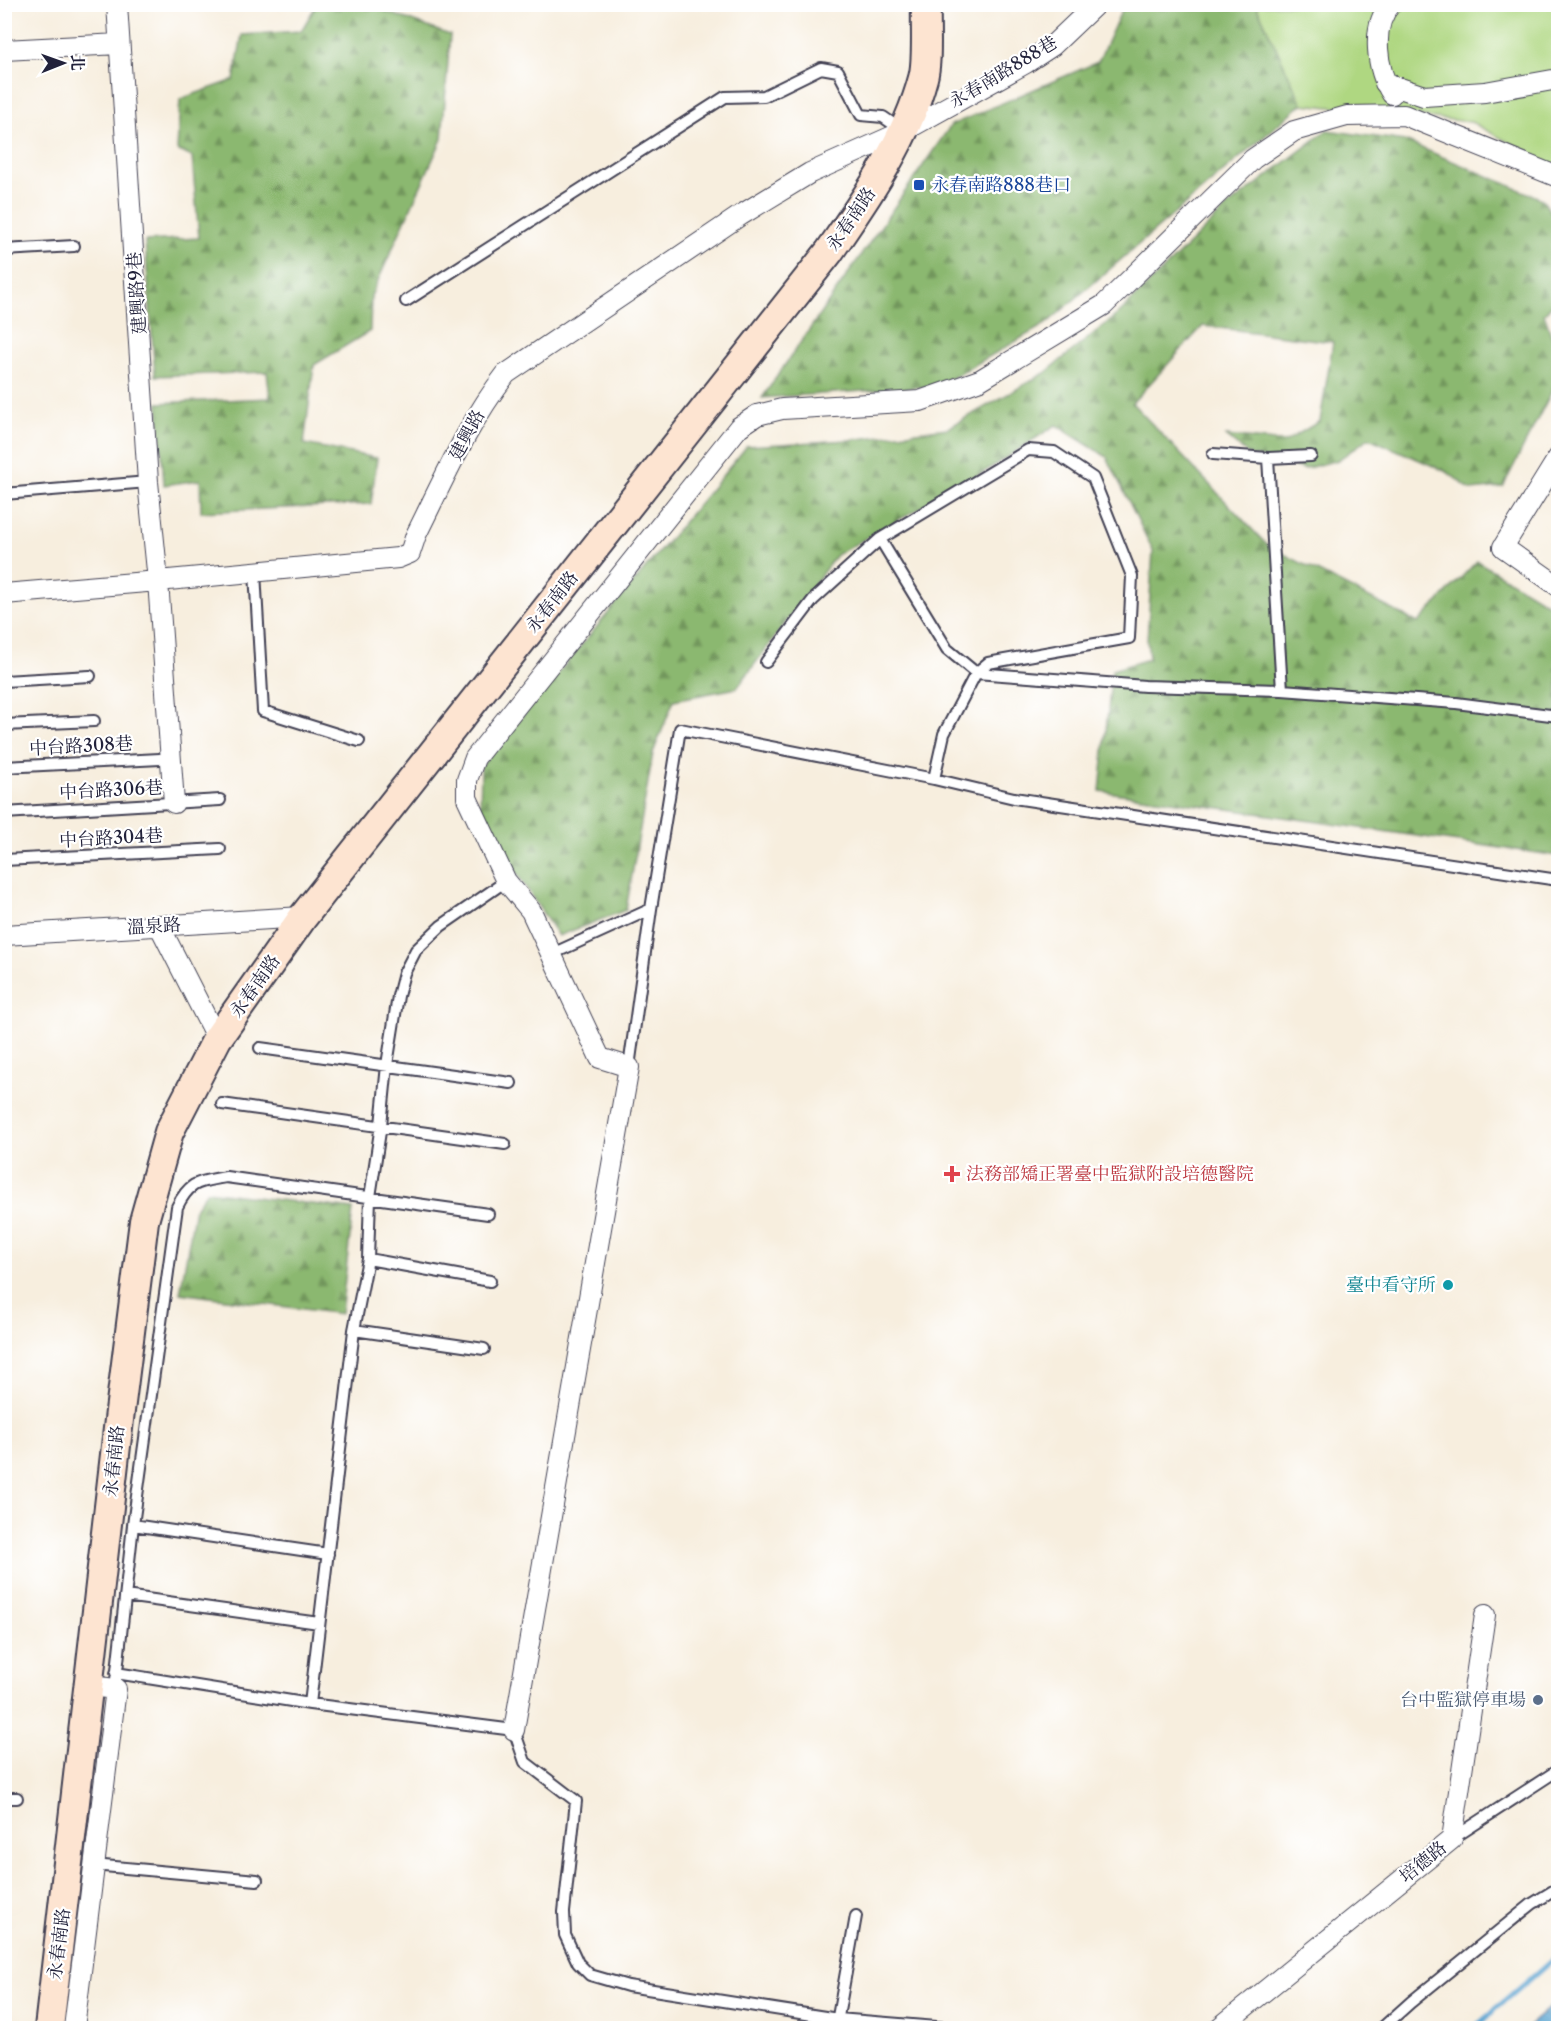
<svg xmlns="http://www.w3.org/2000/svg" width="1563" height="2033" viewBox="0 0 1563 2033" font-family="'Libre Caslon Text','Noto Serif TC',serif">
<defs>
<pattern id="forest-firs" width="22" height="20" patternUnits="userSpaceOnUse" patternTransform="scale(1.5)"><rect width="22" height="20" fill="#8bb86f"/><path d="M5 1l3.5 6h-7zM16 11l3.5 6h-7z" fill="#71955c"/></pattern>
<pattern id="water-waves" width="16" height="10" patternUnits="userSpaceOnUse" patternTransform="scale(1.5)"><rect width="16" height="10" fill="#57a2cf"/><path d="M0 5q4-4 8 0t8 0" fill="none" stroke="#4884a9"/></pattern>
</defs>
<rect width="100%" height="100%" fill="#fff"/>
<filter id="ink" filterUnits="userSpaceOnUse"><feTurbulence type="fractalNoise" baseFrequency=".0167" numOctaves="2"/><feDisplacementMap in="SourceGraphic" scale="12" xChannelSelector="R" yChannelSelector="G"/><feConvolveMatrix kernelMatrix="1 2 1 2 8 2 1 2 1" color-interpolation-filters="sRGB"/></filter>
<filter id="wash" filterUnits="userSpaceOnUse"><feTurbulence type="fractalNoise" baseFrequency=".008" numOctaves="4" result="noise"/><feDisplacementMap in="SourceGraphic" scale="24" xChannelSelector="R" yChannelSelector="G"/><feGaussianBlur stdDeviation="1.35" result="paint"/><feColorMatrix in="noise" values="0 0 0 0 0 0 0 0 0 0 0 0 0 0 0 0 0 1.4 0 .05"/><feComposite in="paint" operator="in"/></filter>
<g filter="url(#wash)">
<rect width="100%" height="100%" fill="#f7eede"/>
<path fill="#afd781" stroke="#687c5e" stroke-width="1.5" d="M1256 5H1558V169L1471 122 1302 104Z"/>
<path fill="url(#forest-firs)" stroke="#566d55" stroke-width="1.5" d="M317 4 368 5 450 35 442 139 371 296 370 331 314 365 304 444 377 458 371 504 201 512 200 480 164 485 158 403 270 398 267 372 155 376 145 241 199 238 192 157 177 150 180 99 234 80 242 35 301 31Z
M1124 5H1256L1302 104 1046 324 938 386 762 398 951 125 1098 62Z
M1327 130 1405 141 1542 199 1558 223V298L1544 314 1558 355V379L1503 487 1471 490 1447 472 1369 438 1338 460 1304 469 1249 455 1226 436 1285 442 1320 421 1333 342 1203 326 1132 403 1268 546 1418 623 1477 561 1558 610V856L1100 791 1112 670 1149 659 1147 640 1153 551 1107 457 1056 425 984 472 836 555 737 688 674 700 653 753 626 910 558 936 480 818 481 766 747 446 849 440 948 428 1045 373 1119 313 1227 207Z
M207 1191 353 1209 341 1314 180 1293 195 1208Z"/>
<path fill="url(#water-waves)" stroke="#3c6285" stroke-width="1.5" d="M1558 2000V2028H1526Z"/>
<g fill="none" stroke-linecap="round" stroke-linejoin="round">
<path stroke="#57a2cf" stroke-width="5" d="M1474 2028 1558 1955"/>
</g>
</g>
<g filter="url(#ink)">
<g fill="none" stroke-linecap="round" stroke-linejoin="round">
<defs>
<path id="lane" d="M4 250 74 246
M406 301 725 97 764 96 821 68 838 71 861 115 883 117 902 130
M1213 454 1268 458 1311 456
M1268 458 1282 690
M4 494 148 482
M880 539 947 649 976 673 1145 686 1282 690 1456 703 1558 716
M255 572 263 711 359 741
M766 662 813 600 880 539 1028 450 1054 452 1093 478 1132 576 1129 638 988 663 976 673 944 734 934 779
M4 681 90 676
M4 725 94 721
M4 767 160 759
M4 813 220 800
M4 860 220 849
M552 954 651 909
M260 1048 511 1083
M629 1067 651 909 680 729 934 779 1014 798 1558 880
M222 1104 505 1144
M368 1259 490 1281
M354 1330 484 1349
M133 1525 328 1554
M125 1596 319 1623
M116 1673 310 1704 514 1730 525 1762 576 1801 564 1912 565 1935 578 1963 590 1975 628 1986 838 2019 949 2028
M116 1680 133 1525 177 1207C190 1180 200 1182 226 1177L488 1214
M310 1704 354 1330 368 1259 370 1197 381 1125 387 1065 398 996 404 973 416 950 441 926 506 881
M4 1798H17
M1452 1839 1558 1770
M93 1865 257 1880
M836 2028 856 1916
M1382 2028 1411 2002 1532 1904 1558 1888"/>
<path id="street" d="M117 4 148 482 158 581 174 803
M1391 4C1370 26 1377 71 1392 94
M4 50 119 44
M1385 83 1424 96 1485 92 1558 79
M1558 458 1503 547 1558 586
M4 594 158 581 398 558 410 553 416 535C444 479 468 423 506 374L741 215 810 173 904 131 1026 63 1052 46 1096 4
M159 925 217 1039
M4 935 303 917
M514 1730 629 1067 600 1058 531 911 506 881 467 798V780L475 758 739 427 757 415 782 409 920 401 980 380 1104 305 1253 159 1294 131 1347 116 1404 115 1558 177
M74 2028 116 1689 89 1686
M1219 2028 1452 1839 1485 1615"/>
<path id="secondary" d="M49 2028 120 1411 144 1221 169 1132 217 1039 303 917 829 252C866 198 906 142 923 78 928 61 925 24 926 4"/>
</defs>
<use href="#lane" stroke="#424153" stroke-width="14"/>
<use href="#street" stroke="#424153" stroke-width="22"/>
<use href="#secondary" stroke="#424153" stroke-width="32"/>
<use href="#lane" stroke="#fff" stroke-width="10"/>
<use href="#street" stroke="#fff" stroke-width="20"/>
<use href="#secondary" stroke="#fde4d1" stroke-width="28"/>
</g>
</g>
<rect fill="#1a4fb4" stroke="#fff" stroke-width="2" x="913" y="179" width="12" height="12" rx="3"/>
<path fill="#e0444e" stroke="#fff" stroke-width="2" d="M949 1165h6v6h6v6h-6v6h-6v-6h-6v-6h6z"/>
<circle fill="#0f9aa8" stroke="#fff" stroke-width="2" cx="1448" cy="1285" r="6"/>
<circle fill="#5c6f8a" stroke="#fff" stroke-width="2" cx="1538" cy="1700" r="6"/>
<g text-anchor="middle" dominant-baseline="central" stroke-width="4.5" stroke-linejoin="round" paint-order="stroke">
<g font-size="18" fill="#22223b" stroke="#fff">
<text transform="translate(1003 72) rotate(-31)">永春南路888巷</text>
<text transform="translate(851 219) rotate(-56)">永春南路</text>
<text transform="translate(137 293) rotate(-94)">建興路9巷</text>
<text transform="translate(467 435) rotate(-62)">建興路</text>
<text transform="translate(552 602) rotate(-52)">永春南路</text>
<text transform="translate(81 746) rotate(-3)">中台路308巷</text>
<text transform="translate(111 790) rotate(-3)">中台路306巷</text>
<text transform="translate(111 838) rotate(-3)">中台路304巷</text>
<text transform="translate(154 926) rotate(-3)">溫泉路</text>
<text transform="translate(255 986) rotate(-55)">永春南路</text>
<text transform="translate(114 1461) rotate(-84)">永春南路</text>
<text transform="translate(1423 1862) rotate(-39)">培德路</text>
<text transform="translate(59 1944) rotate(-83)">永春南路</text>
</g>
<g font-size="18" fill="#164399" stroke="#fff" text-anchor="start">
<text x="931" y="185">永春南路888巷口</text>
</g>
<g font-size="18" fill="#be3a42" stroke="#fff" text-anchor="start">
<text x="966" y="1174">法務部矯正署臺中監獄附設培德醫院</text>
</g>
<g font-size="18" fill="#0d838f" stroke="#fff" text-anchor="end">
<text x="1436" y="1285">臺中看守所</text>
</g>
<g font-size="18" fill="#4e5e75" stroke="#fff" text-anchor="end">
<text x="1526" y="1700">台中監獄停車場</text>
</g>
</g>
<rect width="1563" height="2033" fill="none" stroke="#fff" stroke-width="24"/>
<g transform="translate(63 63) rotate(89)" stroke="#ffffff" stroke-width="4.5" paint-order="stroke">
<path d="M0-4.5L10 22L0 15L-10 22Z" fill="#22223b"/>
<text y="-9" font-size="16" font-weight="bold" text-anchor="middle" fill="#22223b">北</text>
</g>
</svg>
